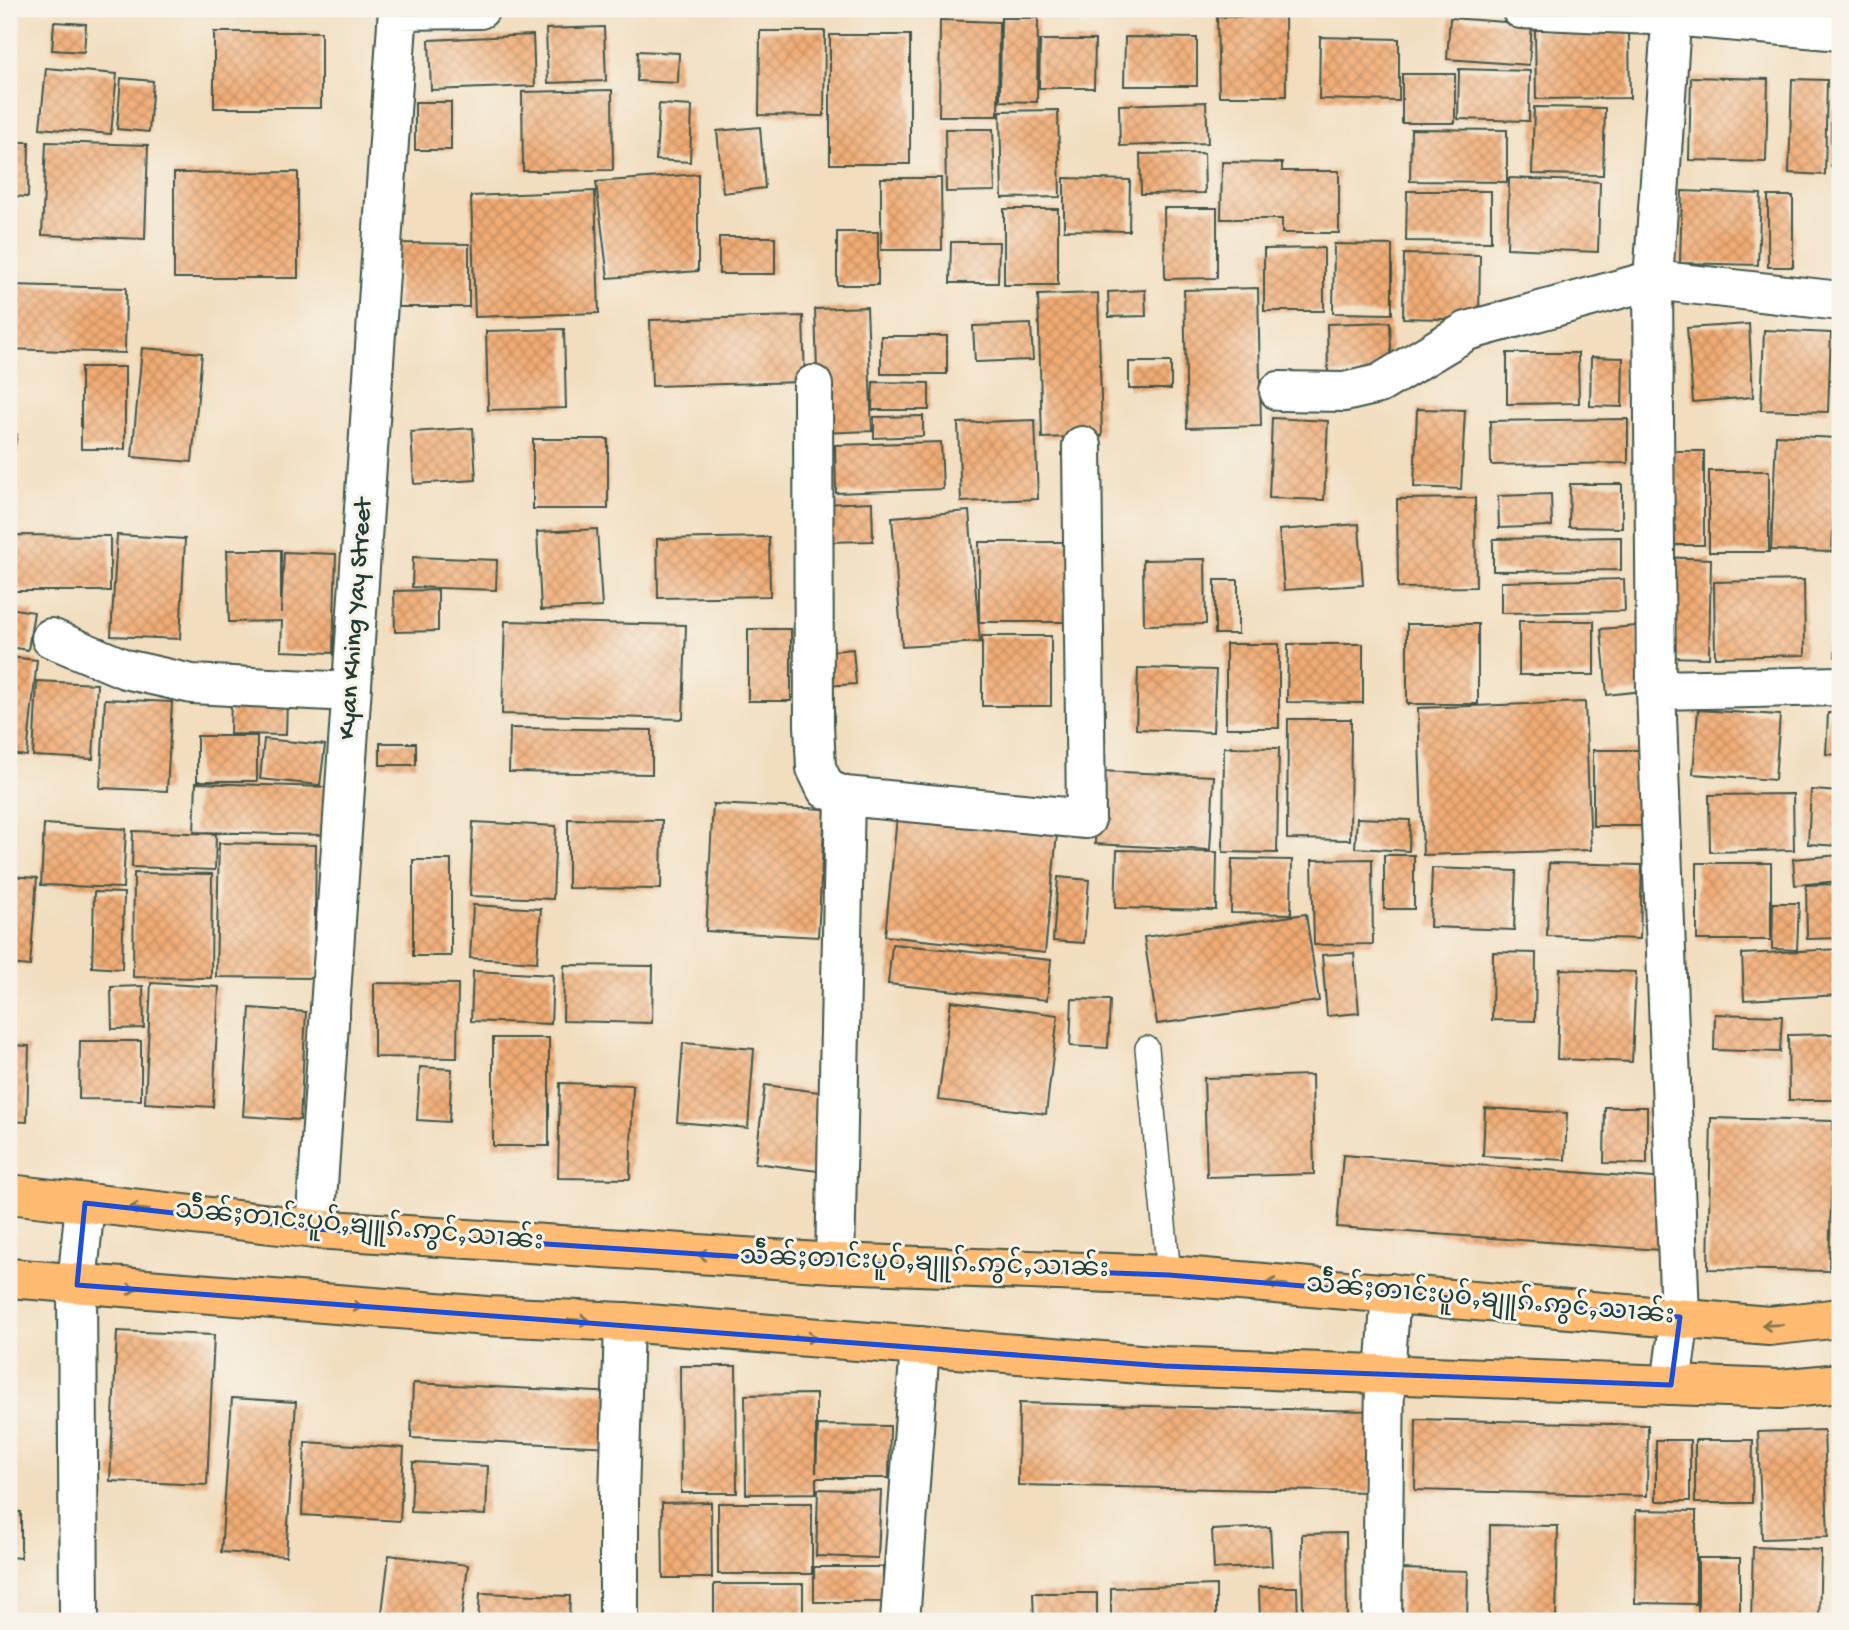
<svg xmlns="http://www.w3.org/2000/svg" width="1849" height="1630" viewBox="0 0 1849 1630" font-family="'Gochi Hand','Noto Sans Myanmar',sans-serif">
<defs>
<pattern id="building-cross-hatch" width="8" height="8" patternUnits="userSpaceOnUse" patternTransform="scale(1.75)"><rect width="8" height="8" fill="#f2ac75"/><path d="M0 0l8 8M0 8l8-8" fill="none" stroke="#c38d61"/></pattern>
</defs>
<rect width="100%" height="100%" fill="#f7f3e8"/>
<filter id="ink" filterUnits="userSpaceOnUse"><feTurbulence type="fractalNoise" baseFrequency=".0143" numOctaves="2"/><feDisplacementMap in="SourceGraphic" scale="14" xChannelSelector="R" yChannelSelector="G"/><feConvolveMatrix kernelMatrix="1 2 1 2 8 2 1 2 1" color-interpolation-filters="sRGB"/></filter>
<filter id="wash" filterUnits="userSpaceOnUse"><feTurbulence type="fractalNoise" baseFrequency=".00686" numOctaves="4" result="noise"/><feDisplacementMap in="SourceGraphic" scale="28" xChannelSelector="R" yChannelSelector="G"/><feGaussianBlur stdDeviation="1.57" result="paint"/><feColorMatrix in="noise" values="0 0 0 0 0 0 0 0 0 0 0 0 0 0 0 0 0 1.4 0 .05"/><feComposite in="paint" operator="in"/></filter>
<g filter="url(#wash)">
<rect width="100%" height="100%" fill="#f2debf"/>
<g id="blocks">
<path fill="url(#building-cross-hatch)" d="M1285 16 1286 96H1219L1217 17Z
M1001 18H1038L1037 102 1000 101Z
M1450 18 1532 24 1529 65 1447 59Z
M940 20 999 22 998 116H939Z
M54 22 86 24 84 52 52 50Z
M604 27 606 81 548 83 546 29Z
M1629 29 1630 98 1536 99 1535 30Z
M760 31H825L824 116 759 115Z
M214 32H321V108H214Z
M533 35 535 86 431 90 429 40Z
M830 35H910V164H830Z
M1125 37 1197 38V86H1124Z
M1320 37 1399 39V101L1319 99Z
M1040 40H1095L1094 88H1039Z
M638 51 679 53 678 83 637 81Z
M46 68 117 74 111 134 40 128Z
M1459 69 1530 71 1529 121 1458 119Z
M1402 74H1455V123H1402Z
M1691 77 1768 79 1766 162 1689 160Z
M121 78 153 81 149 132 117 129Z
M1792 79 1827 80 1825 175 1789 173Z
M612 90 613 170 523 171 522 92Z
M415 102H451V150H415Z
M1206 102 1208 143 1120 146 1119 105Z
M659 104 692 106 690 162 656 160Z
M1534 107 1605 108 1603 175 1532 174Z
M1058 110 1060 197 1002 198 1000 111Z
M1831 111H1840V167H1831Z
M760 127 765 188 723 193 717 131Z
M945 129H993L995 191 946 192Z
M1411 129 1507 130V182L1410 181Z
M9 142H29L28 197 9 196Z
M46 142 148 145 145 239 42 235Z
M1204 153 1205 193 1141 194 1140 154Z
M1222 162 1282 163V171H1339V233H1282V219H1221Z
M298 172V278H174V173Z
M698 174V271L608 278 596 182Z
M881 178H941L942 250H881Z
M1064 178 1130 180 1129 231 1064 230Z
M1509 178 1600 182 1598 252 1507 248Z
M595 191 599 313 475 317 471 196Z
M1407 191H1491V242L1406 241Z
M1682 191 1761 194 1758 265 1680 263Z
M1768 196H1793V267H1768Z
M1164 208H1217V278L1165 279Z
M1004 209H1058V285H1004Z
M9 211H13L14 278H9Z
M837 232H878V285H837Z
M719 237H775V274H719Z
M951 242H999L998 283H950Z
M398 243 469 244V307H398Z
M1334 244 1392 245V314L1333 313Z
M1324 248V311H1264V249Z
M1404 254 1480 255 1479 320 1403 318Z
M10 285 126 288 125 353 9 349Z
M1258 288 1261 426 1187 428 1184 290Z
M1145 290 1146 316 1109 317 1108 292Z
M1098 293 1102 436 1042 438 1038 295Z
M867 307 872 431 819 433 815 309Z
M803 316 805 382 652 386 650 320Z
M1390 322 1392 373 1328 374 1327 324Z
M1031 324 1033 360 975 362 973 326Z
M1749 324 1753 397 1693 402 1687 328Z
M564 329 566 408 488 410 486 331Z
M1764 330 1831 333 1828 412 1761 410Z
M881 336H947V374H881Z
M142 348 202 353 192 462 132 457Z
M1507 353H1578L1579 403 1507 404Z
M1591 357 1623 358 1622 407 1590 406Z
M1129 362H1171V389H1129Z
M81 367H125V449H81Z
M873 382 929 383V410H872Z
M1417 409 1465 410 1461 489 1414 487Z
M923 416V436L874 438V417Z
M1272 418 1328 421 1324 500 1269 498Z
M1628 419V463L1491 465 1490 421Z
M1035 420 1038 499 961 502 958 423Z
M473 428 476 480 414 484 411 432Z
M9 433 17 434 10 478H9Z
M1776 435 1837 438 1832 552 1771 550Z
M533 439H608V509H533Z
M941 442 943 489 836 493 835 445Z
M1667 451H1704V545H1667Z
M1709 471H1769V552H1709Z
M1570 484H1622V528L1569 527Z
M1551 494 1552 526 1499 528 1498 496Z
M1475 498 1476 587 1398 588 1397 499Z
M872 502 873 541 823 542 822 504Z
M969 511 980 642 902 647 892 517Z
M1838 514 1840 515V552H1836Z
M1359 524 1363 585 1284 590 1279 530Z
M597 529 602 607 541 610 537 532Z
M9 535 110 536V591H9Z
M117 535 185 539 180 639 111 636Z
M769 537 770 596 658 598 657 539Z
M1621 537V570L1493 571V539Z
M979 542H1072V622H979Z
M227 550H281V613L284 552 336 554 333 653 281 651 282 621 229 622Z
M413 557 497 560 496 590 412 587Z
M1662 557 1711 559 1709 658 1660 657Z
M1205 559 1206 624 1144 625 1143 560Z
M1624 579 1625 611 1501 613V582Z
M1215 580H1238V634H1215Z
M1804 580 1805 655 1715 657 1714 582Z
M438 590V631L395 632 394 591Z
M1838 600H1840V657H1835Z
M9 608 34 612 28 650 9 647Z
M505 621 686 625 683 719 502 714Z
M1519 621H1594V675H1519Z
M1407 624H1478V704H1407Z
M1636 626 1642 691 1607 695 1601 629Z
M748 629H791V701H748Z
M982 636H1051V706H982Z
M1226 644H1279V728H1226Z
M1288 644H1363V703L1287 702Z
M853 649 856 684 825 686 823 652Z
M9 657 37 660 27 756 9 754Z
M1138 668 1216 670 1213 732 1136 729Z
M37 681 97 684 93 759 33 756Z
M231 698 287 699 286 735 230 734Z
M105 699 172 702 167 791 100 788Z
M1585 702 1591 850 1423 855 1418 708Z
M1698 710 1780 715 1775 780 1693 774Z
M1828 713H1840V755L1826 754Z
M1288 719H1351L1350 840 1287 839Z
M510 728 652 730V774L509 772Z
M197 736H257V781H197Z
M264 739 325 745 320 785 260 779Z
M380 743H416V765H380Z
M1224 747 1279 748 1277 853 1223 852Z
M1593 750H1649V826H1593Z
M1098 771 1214 776 1210 850 1095 844Z
M196 783 327 787 326 835 194 832Z
M1811 790 1840 792V846L1808 844Z
M1793 794 1794 850 1710 852 1709 795Z
M713 804 825 809 818 937 706 931Z
M898 807 1058 824 1045 953 885 936Z
M1357 818 1410 820 1409 851 1355 848Z
M568 819 662 820 661 889 568 888Z
M473 822 556 826 553 899 470 896Z
M44 824 126 829 123 888 41 885Z
M133 831 216 834 215 870 132 867Z
M219 843 316 845 314 978 216 977Z
M1117 850 1217 852 1216 910 1115 908Z
M1384 855H1414V909H1384Z
M1840 855V881L1795 885 1793 859Z
M1232 859 1292 860 1291 914 1231 913Z
M1372 859 1373 944 1314 945 1312 860Z
M413 860H451V956H413Z
M1549 863 1642 865 1640 939 1547 936Z
M1697 863H1771V940H1697Z
M1432 868 1516 871 1514 930 1430 927Z
M134 873 212 874 211 978 133 977Z
M9 876 37 878 30 966 9 964Z
M1058 877 1089 880 1084 943 1053 941Z
M1840 884V938L1807 939 1806 885Z
M94 892 124 893 122 969 92 967Z
M1773 903H1799L1797 950 1772 949Z
M473 905 541 909 537 962 470 958Z
M1306 914 1319 1001 1157 1024 1144 937Z
M892 944 1051 960 1047 1000 888 984Z
M1840 949V995L1744 1000 1742 954Z
M1493 952 1536 953 1535 1021 1492 1020Z
M1354 953 1359 1013 1327 1016 1322 955Z
M564 965 653 966 652 1023 563 1021Z
M1560 969 1636 972 1632 1062 1557 1059Z
M473 971 553 975 551 1024 471 1021Z
M151 983 219 987 213 1107 145 1103Z
M374 983 458 984 457 1058 374 1057Z
M143 986 144 1028 112 1029 111 987Z
M1072 999 1110 1000 1108 1048 1070 1046Z
M951 1001 1058 1015 1046 1114 938 1100Z
M250 1008 306 1012 300 1120 243 1116Z
M1715 1014 1782 1016 1780 1052 1714 1050Z
M1837 1034 1838 1100H1789L1788 1035Z
M493 1038H549V1146H493Z
M80 1041H141V1100L79 1099Z
M683 1043 754 1049 748 1128 677 1122Z
M9 1045 29 1046 27 1122 9 1121Z
M420 1067 452 1069 449 1122 417 1120Z
M1312 1075 1314 1174 1207 1177 1204 1078Z
M560 1083 633 1085 630 1179 558 1178Z
M765 1085 835 1094 825 1172 755 1163Z
M1605 1107H1647V1164L1604 1163Z
M1485 1108 1567 1113 1565 1160 1483 1156Z
M1711 1118 1833 1121 1829 1271 1708 1269Z
M1343 1155 1666 1179 1660 1250 1337 1227Z
M117 1331 214 1335 207 1485 110 1481Z
M680 1366H736L737 1493H681Z
M413 1383 616 1393 614 1447 411 1438Z
M816 1394V1473L818 1425 890 1426 889 1478H816V1493L746 1494 745 1395Z
M232 1398 296 1402 286 1556 221 1552Z
M1019 1403 1371 1411 1370 1492 1018 1485Z
M1416 1419 1648 1425 1647 1496 1415 1490Z
M1824 1430 1828 1537 1762 1539 1758 1432Z
M1656 1440H1690V1501H1656Z
M1695 1440H1753L1752 1503H1695Z
M305 1442 404 1448 400 1521 302 1515Z
M413 1462 488 1466 486 1515 411 1512Z
M818 1489 881 1491 878 1558 816 1556Z
M711 1502 712 1578H663L662 1503Z
M718 1503H812V1574H718Z
M1636 1510 1696 1511V1604L1635 1603Z
M9 1512H21V1558L9 1557Z
M1490 1525 1558 1526 1556 1621H1489Z
M1270 1527 1272 1566 1214 1569 1212 1530Z
M1346 1533 1347 1621H1303L1302 1534Z
M1753 1547 1821 1550 1819 1621H1751Z
M389 1555 468 1565 461 1621H381Z
M1698 1558H1740V1621H1698Z
M814 1567H883V1602H814Z
M1401 1569 1468 1571 1467 1620 1401 1619Z
M714 1584H803V1621H714Z
M1216 1585V1621H1111V1588Z
M1259 1587H1297L1298 1621H1260Z
M480 1593 570 1596 569 1621H478Z
M1033 1593H1097V1621H1034Z"/>
</g>
</g>
<g filter="url(#ink)">
<use href="#blocks" fill-opacity="0" stroke="#3f5549" stroke-width="2"/>
<g fill="none" stroke-linecap="round" stroke-linejoin="round">
<defs>
<path id="lane" d="M1147 1048 1169 1275"/>
<path id="street" d="M1521 9 1672 16 1840 31
M398 10 480 9
M813 385 814 725 816 768 826 789 845 796
M1279 391 1344 392 1379 384 1467 331 1653 280 1840 301
M51 638 125 669 192 684 351 692
M1656 690 1840 686
M315 1229 398 9
M835 1263 845 796 1086 819 1082 446
M1671 1385 1680 1317 1656 690 1653 280 1672 9
M79 1621 77 1285 85 1203
M619 1621V1498L624 1322
M900 1621 920 1346
M1382 1621 1385 1374 1391 1293"/>
<path id="highway" d="M9 1194 315 1229 835 1263 1169 1275 1769 1326 1840 1318
M9 1278 487 1316 624 1322 1164 1366 1780 1389 1840 1383"/>
</defs>
<use href="#lane" stroke="#3f5549" stroke-width="26"/>
<use href="#street" stroke="#3f5549" stroke-width="42"/>
<use href="#highway" stroke="#3f5549" stroke-width="42"/>
<use href="#lane" stroke="#fff" stroke-width="23"/>
<use href="#street" stroke="#fff" stroke-width="38"/>
<use href="#highway" stroke="#ffbb71" stroke-width="38"/>
</g>
<defs><path id="oneway-shaft" d="M-6 0H5M1.5-3L5.5 0L1.5 3" fill="none" stroke-width="1.6" stroke-linecap="round" stroke-linejoin="round" transform="scale(1.75)"/></defs>
<g stroke="#84764f">
<use href="#oneway-shaft" transform="translate(139 1209) rotate(-174)"/>
<use href="#oneway-shaft" transform="translate(708 1255) rotate(-176)"/>
<use href="#oneway-shaft" transform="translate(1277 1284) rotate(-175)"/>
<use href="#oneway-shaft" transform="translate(126 1289) rotate(4)"/>
<use href="#oneway-shaft" transform="translate(352 1306) rotate(4)"/>
<use href="#oneway-shaft" transform="translate(579 1320) rotate(3)"/>
<use href="#oneway-shaft" transform="translate(1772 1325) rotate(178)"/>
<use href="#oneway-shaft" transform="translate(806 1337) rotate(5)"/>
</g>
</g>
<path fill="none" stroke="#1d4ed8" stroke-width="5" stroke-linejoin="round" d="M85 1203 315 1229 835 1263 1169 1275 1680 1317 1671 1385 1164 1366 77 1285Z"/>
<g text-anchor="middle" dominant-baseline="central" stroke-width="6" stroke-linejoin="round" paint-order="stroke">
<g font-size="26" fill="#1f3d34" stroke="#f7f3e8">
<text transform="translate(357 619) rotate(-86)">Kyan Khing Yay Street</text>
<text transform="translate(359 1228) rotate(5)">သဵႅၼ်ႈတၢင်းပူဝ်ႇၶျူၵ်ႉဢွင်ႇသၢၼ်း</text>
<text transform="translate(924 1265) rotate(2)">သဵႅၼ်ႈတၢင်းပူဝ်ႇၶျူၵ်ႉဢွင်ႇသၢၼ်း</text>
<text transform="translate(1490 1302) rotate(5)">သဵႅၼ်ႈတၢင်းပူဝ်ႇၶျူၵ်ႉဢွင်ႇသၢၼ်း</text>
</g>
</g>
<rect width="1849" height="1630" fill="none" stroke="#f7f3e8" stroke-width="35"/>
</svg>
